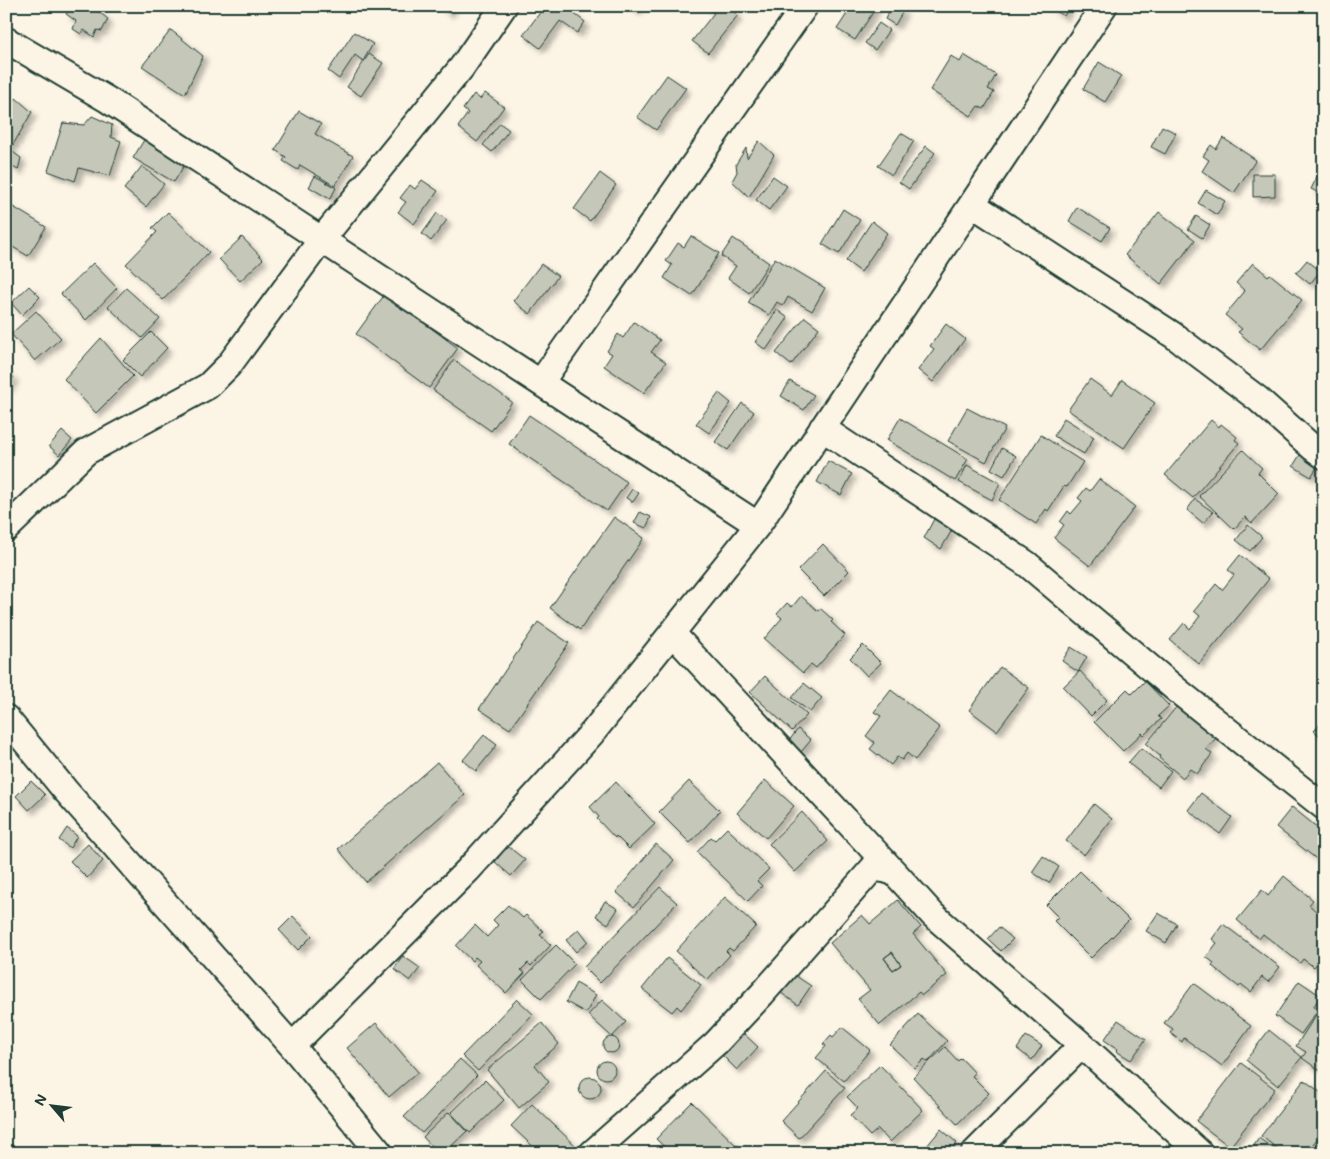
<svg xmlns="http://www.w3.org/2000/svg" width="1330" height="1159" viewBox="0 0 1330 1159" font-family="Mali,sans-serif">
<defs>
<filter id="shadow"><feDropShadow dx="4.5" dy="4.5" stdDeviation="2.5" flood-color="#0004"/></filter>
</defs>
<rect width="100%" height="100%" fill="#fcf5e5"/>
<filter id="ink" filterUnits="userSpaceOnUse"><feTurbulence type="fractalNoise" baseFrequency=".02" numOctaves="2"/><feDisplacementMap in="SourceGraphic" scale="10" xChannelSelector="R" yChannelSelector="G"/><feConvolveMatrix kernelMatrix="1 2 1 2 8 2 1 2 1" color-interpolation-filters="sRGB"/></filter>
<g filter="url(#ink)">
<path fill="#c5c7b9" stroke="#1f3d34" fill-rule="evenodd" filter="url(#shadow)" d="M71 6H97L95 9 108 19 102 31 97 30 94 37 84 30 81 34 73 29 76 21 66 14Z
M439 6H453L449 13Z
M545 6H564L585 22 577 33 560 21 540 48 523 35Z
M629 6H639L636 11Z
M705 6H727L738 15 708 53 692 41 714 13Z
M844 6H877L855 40 837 29 847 14 841 11Z
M892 6H895L903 11 895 25 885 19Z
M1048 6H1070L1064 16Z
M879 23 889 30 875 50 865 43Z
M171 30 203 56 185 94 142 66Z
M354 32 373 44 363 61 355 55 339 79 328 71Z
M369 54 383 63 361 96 347 87Z
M964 55 996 75 988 89 994 92 984 109 978 106 971 116 930 90 951 56 960 62Z
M1099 62 1121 76 1105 102 1083 89Z
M667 75 686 88 656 130 637 117Z
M485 93 504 107 477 142 458 127 468 113 463 109 474 94 480 99Z
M16 98 32 112 10 150 21 158 18 170 6 163V114Z
M299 111 321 124 315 134 353 156 335 186 300 165 298 170 283 161 286 157 275 150Z
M92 116 112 125 111 137 121 141 110 176 79 168 75 181 48 171 63 123 84 125Z
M500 123 509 130 492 152 483 145Z
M1162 126 1176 133 1165 154 1151 147Z
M901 133 914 141 892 175 878 166Z
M147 135 188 159 174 182 133 158Z
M1223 138 1256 160 1234 193 1202 171 1209 160 1203 156 1211 145 1216 149Z
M759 141 774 155 749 197 732 181 737 172 736 164 746 148 747 158Z
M926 146 935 153 909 189 899 182Z
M142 166 164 184 146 207 124 189Z
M600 173 616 185 590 221 574 209Z
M1319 173 1324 176V193L1323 195 1311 189Z
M1253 174H1275V196L1253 197Z
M315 176 336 188 330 199 309 187Z
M773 176 787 186 769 210 756 200Z
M422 180 438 191 414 224 398 212 406 202 400 198 410 185 415 189Z
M1206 190 1225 201 1217 215 1198 203Z
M10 205 46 227 28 256 6 243V211Z
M1077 207 1110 228 1102 241 1069 221Z
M843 209 860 220 839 254 822 244Z
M168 212 209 252 163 300 126 264 157 232 152 228Z
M1159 212 1195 240 1161 284 1125 255Z
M437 213 447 220 431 241 422 234Z
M1196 216 1210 225 1202 238 1188 229Z
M872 221 887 233 861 272 846 261Z
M691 236 719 253 692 296 664 278 672 265 666 261 678 243 684 247Z
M242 237 263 259 240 281 219 259Z
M733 238 769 263 749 293 728 278 736 266 721 256Z
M1324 251V261L1319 257Z
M775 258 825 288 812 311 788 297 783 306 777 302 769 315 748 303Z
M1307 260 1320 271 1310 284 1296 273Z
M93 263 117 288 86 320 61 294Z
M1253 263 1268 276 1270 274 1302 300 1260 350 1238 332 1242 329 1225 315 1245 291 1236 283Z
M541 264 558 276 530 314 513 301Z
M29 286 40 297 22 315 11 303Z
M126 288 160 319 142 338 108 307Z
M385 294 458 348 429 388 356 334Z
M777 310 788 318 766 350 755 342Z
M36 311 61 338 35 361 11 334Z
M805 317 819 328 791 365 776 353Z
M634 322 660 340 651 352 666 362 644 393 604 366 612 354 607 351 618 334 623 338Z
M946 324 965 339 933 382 918 370 934 349 930 346Z
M151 332 167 348 140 377 123 360Z
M101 338 133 376 96 413 64 379Z
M454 360 512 402 491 431 433 390Z
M6 372 14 377 6 390Z
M1090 379 1112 395 1122 380 1155 403 1124 448 1068 410Z
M790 381 814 395 804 410 781 396Z
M719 393 731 403 709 433 696 424Z
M742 403 754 412 728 450 715 442Z
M967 408 1005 428 986 462 948 441Z
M529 415 627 482 607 511 509 444Z
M900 418 968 459 955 481 887 440Z
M1064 418 1094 437 1084 454 1054 436Z
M1211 420 1219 427 1221 424 1237 437 1235 440 1239 443 1193 498 1165 475Z
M62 431 72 440 59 455 49 446Z
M1041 435 1083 462 1067 487 1064 486 1048 511 1046 509 1036 524 999 500Z
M1002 448 1016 456 1004 476 991 469Z
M1243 450 1262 468 1258 473 1279 494 1252 523 1245 517 1234 529 1199 496Z
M1303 450 1320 462 1311 477 1293 466Z
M828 461 852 474 841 495 817 482Z
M967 465 1000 483 992 500 959 482Z
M1099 479 1135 507 1090 566 1054 538 1064 525 1060 522 1068 511 1071 514 1082 501 1078 498 1086 488 1090 491Z
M632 489 639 493 633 502 626 498Z
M1195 499 1213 512 1203 523 1187 510Z
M640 512 651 517 646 528 634 523Z
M614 517 644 538 580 630 550 608Z
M934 519 952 530 941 549 924 538Z
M1248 525 1262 537 1250 551 1236 540Z
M823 544 849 571 824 596 798 570Z
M1240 555 1269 579 1199 664 1170 640 1184 623 1190 629 1200 616 1194 611 1216 584 1222 590 1234 575 1228 570Z
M801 596 818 611 820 608 833 620 831 622 845 635 816 668 811 664 803 673 764 639 782 618 777 614 787 603 792 607Z
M538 622 569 643 510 729 479 709Z
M863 645 881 663 867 676 850 658Z
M1071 647 1087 657 1078 672 1062 661Z
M1000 667 1029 688 997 731 969 710Z
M1080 671 1107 700 1091 716 1063 687Z
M765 676 807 715 792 731 750 692Z
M1145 681 1169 706 1158 716 1161 719 1144 735 1142 733 1123 751 1094 722 1127 689 1132 694Z
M804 683 822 698 810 712 792 698Z
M891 690 940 728 915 760 907 753 902 760 897 757 891 765 870 749 875 743 866 736 881 716 874 712Z
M1177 706 1216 738 1206 749 1212 754 1197 774 1190 769 1183 778 1159 758 1160 756 1146 744Z
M1324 720V739L1314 731Z
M798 729 811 740 801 752 788 742Z
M484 735 497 745 476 771 463 760Z
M1141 748 1171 771 1159 787 1128 763Z
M437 762 465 795 366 882 338 849Z
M765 780 794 806 766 838 737 813Z
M31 781 45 795 29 810 16 796Z
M689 781 720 811 690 843 659 812Z
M616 782 655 824 629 849 616 836 615 838 597 819 599 817 590 807Z
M1201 793 1232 817 1220 834 1188 810Z
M1094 804 1112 819 1084 855 1066 841Z
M1292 807 1324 833V865L1276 827Z
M802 812 828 841 795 872 769 844Z
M67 828 77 836 70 848 59 840Z
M727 828 769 869 757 881 762 886 748 901 697 852 711 837 715 840Z
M88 844 103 861 87 878 70 861Z
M656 844 674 860 634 907 616 892Z
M509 847 525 860 511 876 495 862 499 857 498 855 504 848 507 849Z
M1043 856 1059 867 1049 883 1032 872Z
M1080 871 1129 920 1091 958 1054 921 1058 917 1046 905Z
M1284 876 1313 900 1309 905 1324 918V956L1314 967 1303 959 1300 963 1263 934 1259 939 1237 920 1262 890 1268 896Z
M660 887 677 903 600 983 584 967Z
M725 897 756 926 733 951 729 948 726 951 730 955 707 980 676 951Z
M898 900 921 927 913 934 947 975 922 995 919 992 880 1025 858 999 870 990 830 943 862 915 870 924ZM892 952 901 965 893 970 884 958Z
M605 901 618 909 608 924 596 916Z
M508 905 523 918 526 915 543 931 540 935 551 945 531 966 528 963 521 970 525 973 506 993 476 965 480 961 475 957 472 961 456 946 475 925 487 937 498 925 493 920Z
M1158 913 1177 924 1166 943 1146 931Z
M293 916 312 936 298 950 279 930Z
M1223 924 1280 967 1268 982 1262 977 1251 992 1241 984 1239 987 1212 966 1214 963 1206 957 1217 943 1212 939Z
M999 927 1013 939 1001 951 988 939Z
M579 929 588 941 576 952 566 940Z
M556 945 575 964 541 999 522 980Z
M892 952 901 965 893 970 884 958Z
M403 956 420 968 410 981 394 969Z
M667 958 701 985 681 1010 677 1006 672 1012 642 989Z
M790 972 811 986 798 1005 777 990Z
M1299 981 1321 996 1313 1007 1318 1010 1301 1034 1275 1016Z
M576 983 596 995 586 1013 566 1002Z
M1194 983 1251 1026 1222 1066 1184 1038 1182 1042 1170 1033 1173 1029 1164 1023Z
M517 999 533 1014 478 1071 462 1056Z
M602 1000 626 1022 612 1037 588 1015Z
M1323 1004 1324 1070 1322 1072 1302 1058 1306 1052 1296 1046Z
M918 1014 947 1041 928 1062 924 1059 915 1068 890 1045Z
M1118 1020 1146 1039 1131 1060 1116 1051 1118 1049 1104 1040Z
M376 1023 418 1072 389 1097 347 1048Z
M542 1023 559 1044 535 1065 549 1082 519 1108 487 1070Z
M842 1027 870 1050 844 1081 816 1058 826 1046 823 1044 831 1035 833 1037Z
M1269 1030 1302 1057 1278 1086 1246 1060Z
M742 1032 758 1047 737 1070 721 1054Z
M1026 1036 1042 1046 1032 1060 1017 1049Z
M603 1045a8 8 0 1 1 16 0a8 8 0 1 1-16 0Z
M945 1047 958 1061 961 1058 975 1073 972 1076 989 1093 957 1124 913 1077Z
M460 1059 477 1075 422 1133 404 1117Z
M597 1070a9 9 0 1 1 18 0a9 9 0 1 1-18 0Z
M1241 1063 1275 1089 1230 1147 1196 1121Z
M880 1065 923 1110 890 1142 878 1129 870 1136 850 1115 858 1108 847 1097Z
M826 1071 845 1088 799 1138 781 1121Z
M579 1088a11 11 0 1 1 22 0a11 11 0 1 1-22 0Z
M485 1080 504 1100 470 1133 451 1113Z
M1304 1080 1324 1095V1130L1306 1153H1283L1261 1136Z
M692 1102 744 1153H671L656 1139Z
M532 1104 576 1146 570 1153H540L511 1126Z
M449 1112 467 1131 444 1153H438L423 1137Z
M941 1129 957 1143 949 1153H921Z
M1324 1137V1153H1313Z
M1259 1138 1279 1153H1249Z
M480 1145 488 1153H472Z
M1163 1147 1173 1153H1159Z"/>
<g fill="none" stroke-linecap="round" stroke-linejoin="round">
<defs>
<path id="minor" d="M6 40 108 100 758 525
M972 204 1173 335 1258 399 1313 448 1324 456
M541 382 805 6
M822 428 1027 564 1178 691 1324 807
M6 529 86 452 208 386 229 365 322 239 462 67 504 6
M672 633 895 873
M6 718 65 790 292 1046 380 1153
M292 1046 468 870 593 732 758 525 1104 6
M592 1153 716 1043 762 994 873 868 886 870 895 873 933 915 1082 1045 1200 1153
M974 1153 1082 1045"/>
</defs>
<use href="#minor" stroke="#1f3d34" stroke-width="29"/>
<use href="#minor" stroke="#fcf5e5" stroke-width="25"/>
</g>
</g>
<rect width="1330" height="1159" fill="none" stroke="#fcf5e5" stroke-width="25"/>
<rect x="12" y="12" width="1305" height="1134" fill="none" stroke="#1f3d34" stroke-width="2" filter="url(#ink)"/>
<g transform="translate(52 1106) rotate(298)" stroke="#fcf5e5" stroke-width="4" paint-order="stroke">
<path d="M0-4L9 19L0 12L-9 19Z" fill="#1f3d34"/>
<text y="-8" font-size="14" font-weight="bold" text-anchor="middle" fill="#1f3d34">N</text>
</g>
</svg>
